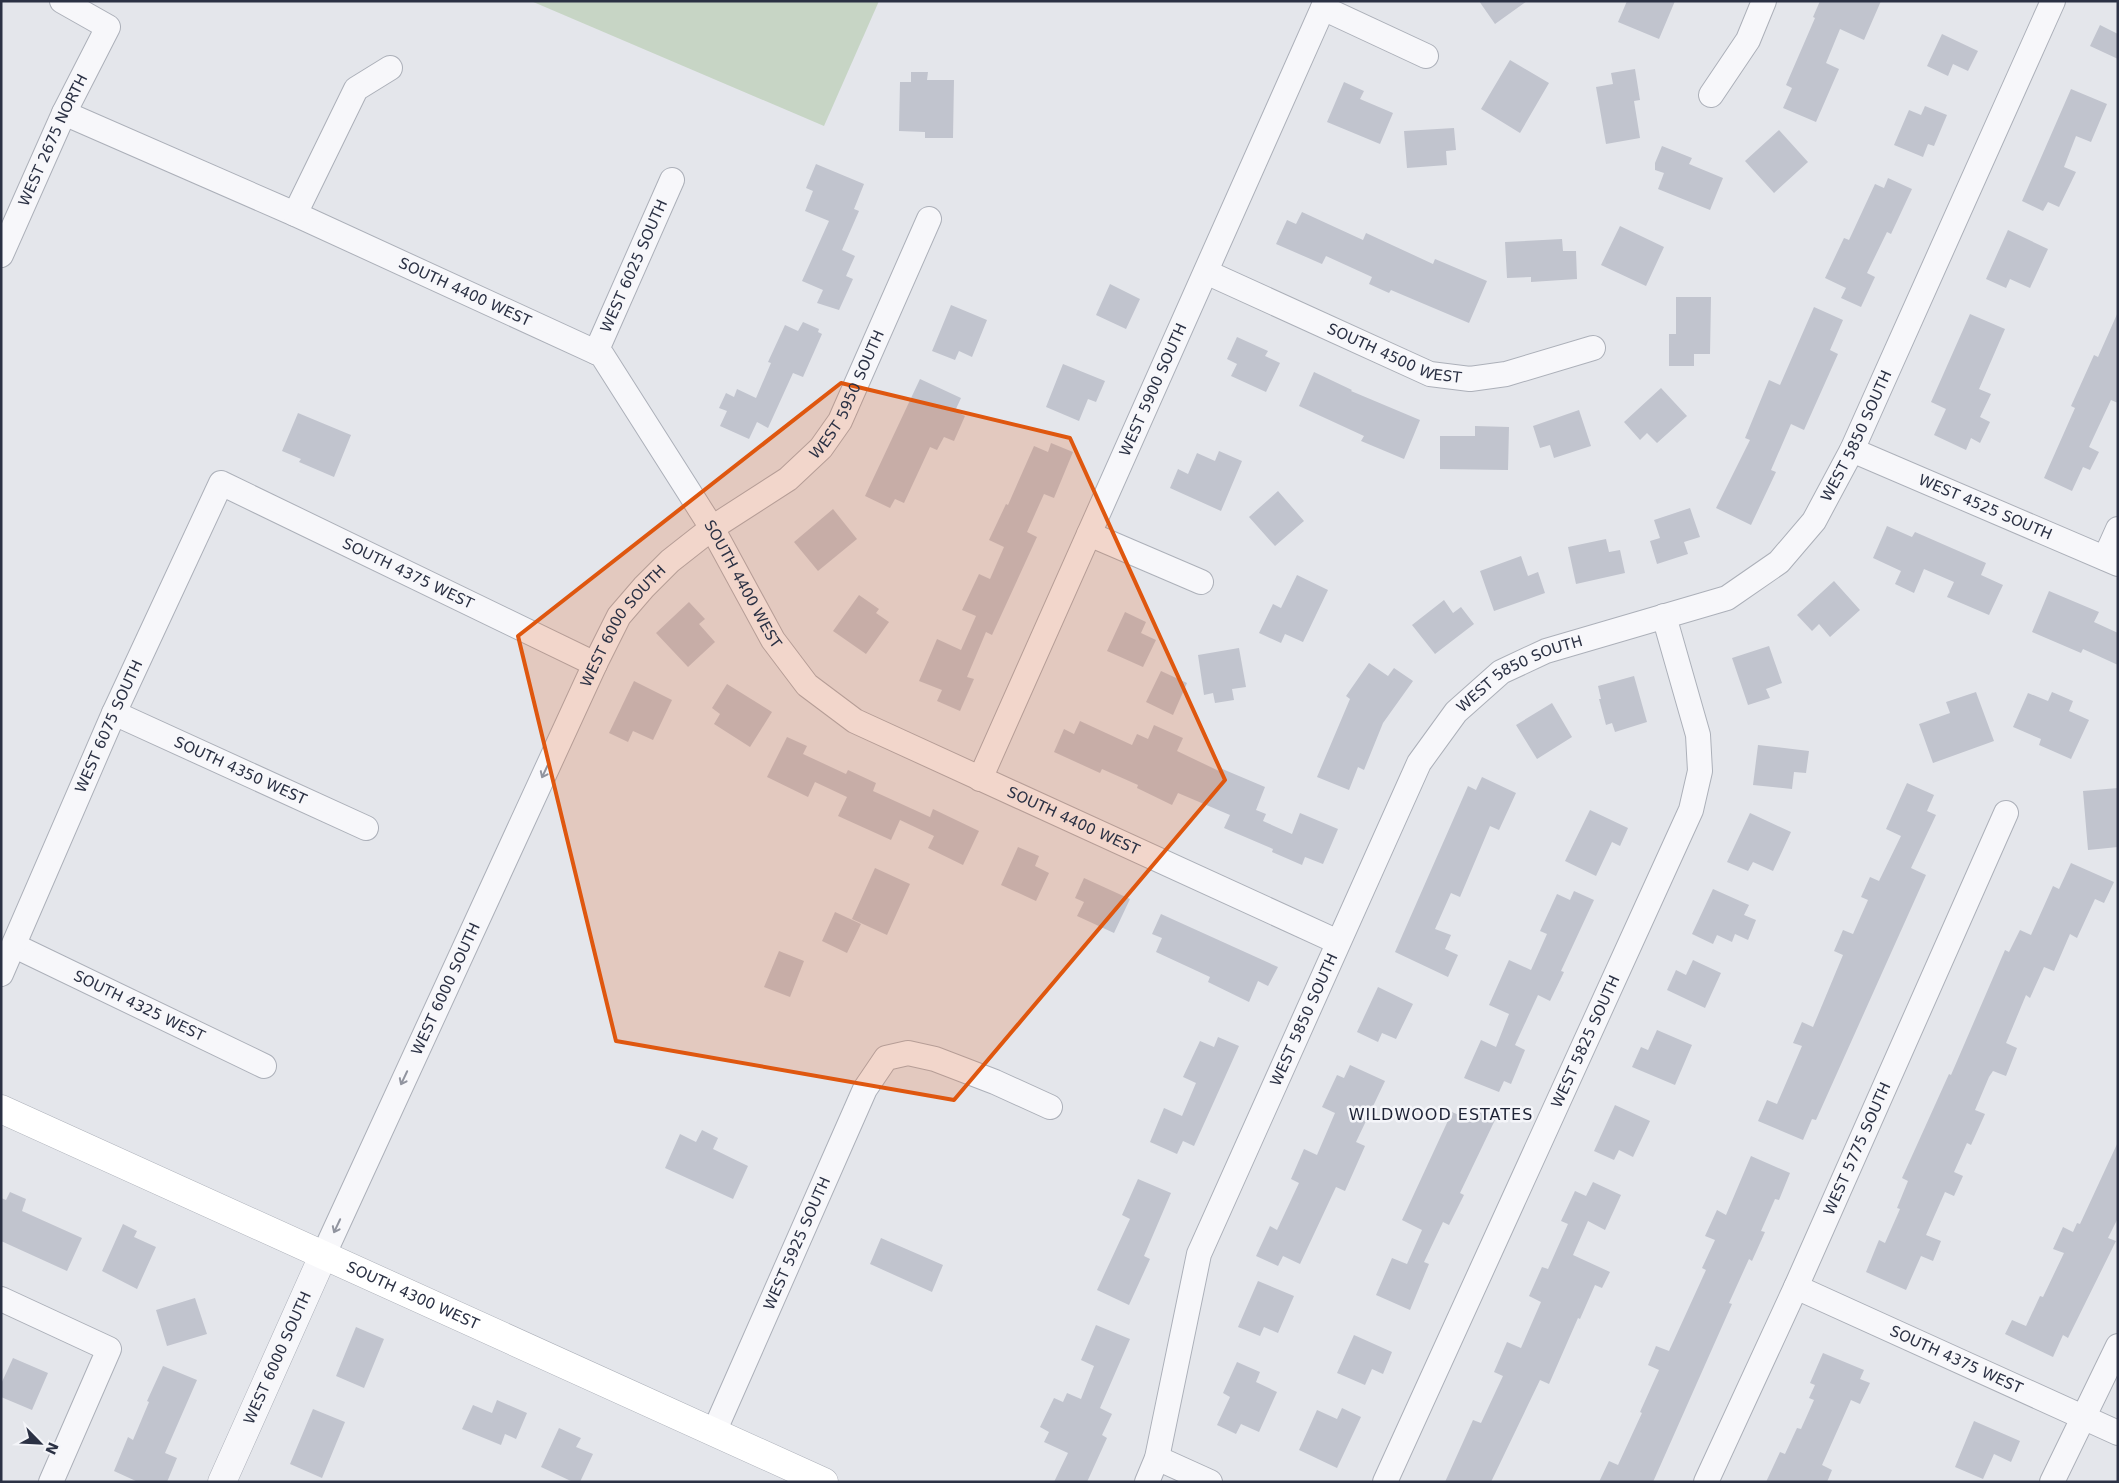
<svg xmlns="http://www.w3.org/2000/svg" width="2119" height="1483" viewBox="0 0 2119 1483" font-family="'DejaVu Sans',sans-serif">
<rect width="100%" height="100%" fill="#e4e6eb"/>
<path fill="#c7d5c5" d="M531 1H879L824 126Z"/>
<path fill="#c1c4ce" d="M1479 1H1527L1495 24Z
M1627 1H1675L1659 39 1618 22Z
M1820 1H1881L1864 40 1840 29 1826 63 1839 69 1816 122 1783 108 1792 88 1786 85 1815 18 1813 17Z
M2100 25 2118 34V59L2090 46Z
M1942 34 1978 51 1968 71 1953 64 1948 76 1927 66Z
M1510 60 1549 83 1520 133 1481 109Z
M1635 69 1640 100 1634 101 1640 138 1606 144 1596 87 1613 84 1611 73Z
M911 72H928L927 80H954L953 138H925V132L899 131 900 82H911Z
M1344 82 1364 91 1360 99 1393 113 1380 144 1327 122Z
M2071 89 2107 104 2091 142 2076 136 2064 167 2076 172 2059 207 2048 202 2043 211 2022 201Z
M1925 106 1947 115 1934 146 1928 144 1923 157 1894 145 1909 110 1921 115Z
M1454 128 1456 150 1446 151 1447 165 1407 168 1404 131Z
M1779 130 1808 162 1774 193 1745 161Z
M1662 146 1692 158 1689 164 1723 178 1710 210 1658 189 1664 173 1655 170V163Z
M816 164 864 184 854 209 859 211 842 250 855 256 846 276 853 279 839 310 817 303 823 290 802 281 829 221 805 211 813 191 806 188Z
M1888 178 1912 189 1891 234 1887 232 1867 273 1875 277 1861 307 1841 298 1846 288 1825 278 1844 238 1849 240 1875 184 1884 188Z
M1302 212 1363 240 1366 233 1433 264 1435 259 1487 281 1469 323 1391 290 1389 293 1369 284 1372 277 1326 256 1322 264 1276 244 1287 220 1296 224Z
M1620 226 1664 247 1646 286 1601 265Z
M2008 230 2048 249 2030 288 2010 279 2006 288 1986 279Z
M1562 239 1563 251H1576L1577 279 1531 282V277L1507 278 1505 242Z
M1110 284 1140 299 1126 329 1096 315Z
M1676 297H1711L1710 354H1694V366H1669V334H1676Z
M951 305 987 320 972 357 959 351 955 360 932 351Z
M1814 307 1843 320 1830 350 1838 354 1804 430 1791 424 1771 470 1776 472 1751 525 1716 508 1750 440 1745 438 1769 380 1780 385Z
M2118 312V403L2111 400 2089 447 2099 452 2090 470 2083 467 2072 491 2044 478 2075 408 2071 406 2094 355 2098 357Z
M1970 314 2005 329 1979 389 1991 394 1980 417 1990 422 1980 443 1971 438 1966 450 1934 435 1946 409 1931 402Z
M803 322 819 329 818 332 822 334 803 377 793 373 768 428 757 422 749 439 720 426 727 411 719 408 726 393 734 397 737 389 756 398 771 363 768 362 785 325 798 331Z
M1237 337 1268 351 1265 356 1280 363 1266 392 1231 376 1237 364 1227 359Z
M1063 364 1105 381 1096 402 1088 399 1079 421 1046 407Z
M1314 372 1352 390 1351 391 1420 420 1404 459 1361 441 1364 436 1299 406Z
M920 379 961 398 955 411 965 416 954 441 944 437 937 450 930 447 904 503 895 499 890 508 865 496Z
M1661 388 1687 416 1657 443 1647 433 1640 440 1624 422Z
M1579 410 1591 446 1554 458 1550 445 1540 448 1533 426Z
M298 413 351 435 334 477 299 462 301 459 282 451Z
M1475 426 1509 427 1508 470 1440 469V436H1475Z
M1051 443 1073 452 1054 498 1044 494 1027 532 1037 537 992 635 986 632 967 677 974 679 960 711 937 701 942 690 919 681 937 639 961 650 976 616 962 610 979 574 990 579 1004 547 989 540 1006 504 1008 505 1034 446 1048 452Z
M1219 451 1242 461 1221 511 1170 488 1178 469 1188 474 1197 453 1215 461Z
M1278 491 1304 521 1275 546 1249 517Z
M1690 508 1700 537 1684 542 1688 554 1657 564 1650 541 1660 538 1654 520Z
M833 509 857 539 818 571 794 542Z
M1887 526 1912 537 1915 532 1986 563 1981 575 2003 585 1989 615 1947 597 1954 582 1924 569 1914 593 1895 584 1901 571 1873 558Z
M1606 539 1609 552 1620 550 1625 573 1576 584 1568 547Z
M1521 556 1528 576 1538 572 1545 593 1494 611 1480 571Z
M1297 575 1328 590 1303 642 1285 634 1281 643 1259 633 1273 604 1281 608Z
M1834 581 1860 610 1830 637 1819 624 1812 631 1797 615Z
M2049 591 2099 612 2094 622 2118 633V665L2083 649 2081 653 2032 632Z
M859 595 879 609 876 613 889 622 866 654 833 631Z
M1444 600 1453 613 1461 607 1474 624 1435 654 1412 625Z
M689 602 705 619 699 624 715 642 688 667 656 633Z
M1125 612 1146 622 1141 633 1156 640 1143 667 1107 651Z
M1769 646 1782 683 1766 689 1770 698 1748 705 1732 658Z
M1239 648 1246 687 1232 689 1234 700 1215 703 1213 693 1204 695 1198 655Z
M1369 663 1388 676 1394 668 1413 681 1383 723 1364 770 1358 767 1349 790 1317 777 1350 699 1346 696Z
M1161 671 1187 683 1173 715 1146 702Z
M1634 676 1647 722 1615 732 1612 723 1606 725 1599 699H1601L1598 686Z
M634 681 672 700 653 740 633 731 628 742 609 733Z
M727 684 772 712 750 747 714 724 720 714 712 708Z
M1976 692 1994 741 1933 763 1919 724 1950 713 1946 702Z
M2052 692 2073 701 2069 711 2089 720 2071 759 2039 745 2041 739 2013 727 2028 693 2048 701Z
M1552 703 1572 737 1537 759 1516 725Z
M1080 721 1132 745 1137 734 1148 739 1154 725 1183 738 1177 751 1219 771 1220 768 1265 787 1256 810 1266 814 1263 821 1292 834 1300 813 1338 829 1323 864 1305 857 1302 865 1272 852 1273 849 1224 828 1230 815 1178 793 1172 805 1137 788 1138 785 1102 769 1100 773 1054 752 1064 729 1074 734Z
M787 737 807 746 803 754 846 774 848 770 876 783 873 791 930 817 933 809 979 831 963 865 928 848 934 836 900 820 891 840 838 816 847 797 815 782 808 797 767 777Z
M1758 745 1809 751 1806 773 1794 772 1792 789 1753 785Z
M1482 777 1516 793 1499 830 1490 826 1460 897 1451 893 1435 929 1451 935 1445 949 1458 955 1448 977 1395 952 1468 786 1476 790Z
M1907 783 1934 795 1927 811 1936 815 1911 868 1926 875 1816 1120 1812 1119 1803 1140 1758 1121 1767 1100 1777 1104 1802 1046 1793 1043 1802 1022 1813 1027 1843 955 1834 951 1843 930 1853 934 1868 900 1861 897 1870 877 1879 881 1901 836 1886 829Z
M2118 788V847L2088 850 2083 791Z
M1590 810 1628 828 1620 846 1612 842 1596 876 1565 861Z
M1750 813 1791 832 1773 871 1753 862 1748 871 1727 862Z
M1018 847 1039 856 1035 866 1049 873 1036 901 1001 885Z
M2071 863 2114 882 2104 903 2095 899 2077 938 2070 934 2054 971 2044 967 2030 998 2026 995 2006 1043 2017 1048 2006 1076 1993 1071 1989 1077 1975 1110 1985 1114 1971 1145 1967 1143 1954 1172 1963 1176 1954 1196 1945 1192 1926 1235 1941 1241 1933 1261 1921 1256 1906 1290 1866 1272 1879 1240 1885 1243 1900 1209 1897 1208 1908 1181 1902 1178 1949 1074 1951 1075 2005 950 2009 952 2020 930 2031 935 2053 886 2059 889Z
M875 868 910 884 887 935 852 919Z
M1084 878 1130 899 1114 933 1077 916 1084 902 1075 898Z
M1713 889 1749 905 1744 915 1756 920 1748 940 1735 934 1732 942 1717 935 1713 944 1692 934Z
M1574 891 1594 900 1561 971 1564 972 1550 1001 1538 995 1515 1045 1525 1050 1511 1084 1504 1081 1499 1092 1464 1078 1481 1040 1496 1047 1509 1014 1489 1005 1509 960 1531 970 1547 934 1540 931 1557 894 1570 900Z
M835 912 861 924 847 953 822 941Z
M1161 914 1278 967 1268 986 1258 981 1249 1002 1208 982 1210 977 1156 952 1162 938 1152 934Z
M779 951 804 961 790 997 764 987Z
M1693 960 1721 973 1705 1008 1667 990 1676 970 1686 975Z
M1378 987 1413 1004 1396 1039 1382 1033 1378 1042 1357 1032Z
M1657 1030 1692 1045 1675 1085 1632 1067 1641 1047 1648 1050Z
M1218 1037 1239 1046 1194 1146 1183 1141 1177 1154 1150 1142 1164 1108 1182 1116 1196 1083 1183 1077 1200 1041 1214 1047Z
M1350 1065 1385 1081 1356 1142 1365 1146 1345 1191 1336 1187 1300 1264 1283 1256 1278 1266 1256 1256 1270 1226 1277 1230 1299 1183 1291 1179 1304 1149 1317 1155 1335 1113 1322 1107 1337 1075 1344 1078Z
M1615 1105 1650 1121 1633 1157 1619 1150 1614 1160 1594 1151Z
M1477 1111 1495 1120 1460 1193 1464 1195 1449 1225 1443 1222 1424 1262 1429 1264 1410 1310 1376 1295 1392 1258 1407 1264 1422 1230 1402 1220 1452 1112 1472 1121Z
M702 1130 718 1138 713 1149 748 1166 733 1199 665 1168 680 1134 696 1142Z
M2118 1142V1218L2108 1238 2116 1241 2068 1338 2063 1335 2053 1357 2005 1334 2012 1320 2026 1326 2040 1296 2043 1297 2064 1253 2053 1249 2063 1227 2073 1232 2077 1223 2080 1224Z
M1751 1156 1790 1173 1779 1200 1775 1199 1761 1231 1765 1232 1752 1261 1749 1259 1729 1303 1732 1304 1653 1482H1599L1609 1461 1618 1465 1642 1413 1640 1412 1659 1370 1648 1365 1656 1346 1669 1351 1706 1270 1702 1268 1715 1240 1705 1236 1717 1210 1726 1215Z
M1138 1179 1171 1193 1144 1256 1150 1259 1129 1305 1097 1290 1130 1219 1122 1215Z
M1593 1182 1621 1195 1605 1230 1588 1221 1573 1255 1610 1272 1602 1288 1595 1285 1580 1319 1578 1318 1549 1384 1540 1380 1491 1482H1445L1473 1420 1481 1423 1503 1376 1494 1372 1507 1342 1521 1348 1541 1302 1529 1296 1542 1267 1548 1269 1568 1224 1561 1221 1575 1191 1586 1196Z
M10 1192 26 1199 22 1211 82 1238 67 1271 1 1241V1198L6 1200Z
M123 1224 137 1231 134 1237 156 1247 137 1289 102 1271Z
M881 1238 943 1265 932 1292 870 1264Z
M1258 1281 1294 1296 1278 1333 1264 1327 1260 1336 1238 1327Z
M195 1298 207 1334 167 1346 156 1310Z
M1096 1325 1130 1339 1100 1408 1112 1414 1102 1435 1107 1438 1087 1482H1054L1068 1453 1044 1442 1049 1432 1040 1427 1054 1398 1063 1402 1067 1393 1081 1399 1094 1366 1081 1360Z
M356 1327 384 1339 364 1388 336 1376Z
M1354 1335 1392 1352 1383 1374 1372 1369 1365 1385 1337 1373Z
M1823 1353 1864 1370 1860 1379 1870 1383 1860 1404 1851 1400 1822 1465 1832 1470 1827 1482H1766L1780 1452 1785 1454 1797 1428 1801 1429 1814 1400 1809 1398 1815 1385 1810 1383Z
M13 1358 48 1373 32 1410 1 1397V1384Z
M1237 1362 1260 1372 1256 1382 1277 1392 1259 1432 1241 1424 1236 1434 1217 1425 1230 1397 1223 1393Z
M163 1366 197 1380 165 1453 177 1458 167 1482H138L114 1471 128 1437 133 1440 149 1402 147 1401Z
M497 1400 527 1413 516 1439 505 1434 501 1445 462 1429 473 1405 492 1413Z
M1342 1408 1361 1417 1337 1468 1299 1450 1317 1410 1337 1419Z
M313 1409 345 1422 322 1478 290 1464Z
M1974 1421 2020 1441 2011 1462 1994 1454 1983 1479 1955 1467Z
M559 1428 581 1438 576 1447 593 1454 580 1482H573L541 1467Z"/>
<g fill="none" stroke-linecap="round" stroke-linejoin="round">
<defs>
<g id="minor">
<path d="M1323 8 1426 56"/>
<path d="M1711 95 1748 40 1764 1"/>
<path id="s1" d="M64 113 295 214 602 355 712 528 773 640 807 685 855 721 1338 942"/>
<path d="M295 214 356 89 390 68"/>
<path id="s2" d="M1 255 64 113 108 27 62 1"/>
<path id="s3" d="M1206 272 1430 374 1470 379 1506 374 1593 348"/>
<path id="s4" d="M596 352 672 180"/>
<path id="s5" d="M1852 450 2118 564"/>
<path d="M1089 534 1201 582"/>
<path d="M2105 558 2118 529"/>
<path id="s6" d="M114 713 366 828"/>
<path id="s7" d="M980 779 1326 1"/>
<path id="s8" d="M15 946 264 1066"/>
<path id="s9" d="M1 974 114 713 221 483 595 664"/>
<path id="s10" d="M323 1256 595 664 619 616 644 587 670 561 712 528 788 479 821 448 840 421 929 219"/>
<path id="s11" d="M1796 1287 2118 1433"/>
<path d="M1 1299 109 1349 51 1482"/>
<path id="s12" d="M714 1432 865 1089 886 1058 908 1053 935 1059 995 1082 1050 1107"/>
<path d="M1157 1458 1210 1482"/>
<path id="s13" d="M1147 1482 1157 1458 1199 1254 1419 763 1456 712 1501 672 1546 651 1727 598 1779 562 1814 521 1852 450 2053 1"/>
<path id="s14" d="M1385 1482 1691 810 1700 771 1698 735 1664 616"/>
<path id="s15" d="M1706 1482 1796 1287 2006 813"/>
<path d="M2052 1482 2118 1346"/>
</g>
<g id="tertiary">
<path id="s16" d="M222 1482 323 1256"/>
</g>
<g id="secondary">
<path id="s17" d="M1 1109 824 1482"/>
</g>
</defs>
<use href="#minor" stroke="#acb0b9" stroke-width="26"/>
<use href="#tertiary" stroke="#acb0b9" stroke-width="29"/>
<use href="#secondary" stroke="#acb0b9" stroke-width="29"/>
<use href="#minor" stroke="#f7f7fa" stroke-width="24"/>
<use href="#tertiary" stroke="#f7f7fa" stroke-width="28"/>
<use href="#secondary" stroke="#fff" stroke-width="28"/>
</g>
<defs><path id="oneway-shaft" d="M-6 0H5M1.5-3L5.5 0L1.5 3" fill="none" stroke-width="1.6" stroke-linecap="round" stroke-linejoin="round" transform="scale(1.25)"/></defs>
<g stroke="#91949f">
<use href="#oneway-shaft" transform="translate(545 771) rotate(115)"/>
<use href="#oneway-shaft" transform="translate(404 1078) rotate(115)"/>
<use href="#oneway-shaft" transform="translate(337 1226) rotate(115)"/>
</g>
<path fill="#df570f" fill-opacity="0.2" stroke="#df570f" stroke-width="4" stroke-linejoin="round" d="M841 383 1070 438 1225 780 954 1100 616 1041 518 636Z"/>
<g text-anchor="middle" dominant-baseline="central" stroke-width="5" stroke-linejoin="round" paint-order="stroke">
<g font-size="15" fill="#2b3144" stroke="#f4f5f9">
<text stroke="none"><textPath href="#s2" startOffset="126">WEST 2675 NORTH</textPath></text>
<text stroke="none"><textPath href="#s4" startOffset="94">WEST 6025 SOUTH</textPath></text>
<text stroke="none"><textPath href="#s1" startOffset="439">SOUTH 4400 WEST</textPath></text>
<text stroke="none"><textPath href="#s3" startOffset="206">SOUTH 4500 WEST</textPath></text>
<text stroke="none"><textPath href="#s7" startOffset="426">WEST 5900 SOUTH</textPath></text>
<text stroke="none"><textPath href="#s10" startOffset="1029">WEST 5950 SOUTH</textPath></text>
<text stroke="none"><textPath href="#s13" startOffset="1346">WEST 5850 SOUTH</textPath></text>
<text stroke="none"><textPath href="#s5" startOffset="145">WEST 4525 SOUTH</textPath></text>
<text stroke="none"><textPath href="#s9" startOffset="746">SOUTH 4375 WEST</textPath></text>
<text stroke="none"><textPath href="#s1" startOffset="859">SOUTH 4400 WEST</textPath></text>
<text stroke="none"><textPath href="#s10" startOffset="699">WEST 6000 SOUTH</textPath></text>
<text stroke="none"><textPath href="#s13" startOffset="911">WEST 5850 SOUTH</textPath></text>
<text stroke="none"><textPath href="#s9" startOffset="270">WEST 6075 SOUTH</textPath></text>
<text stroke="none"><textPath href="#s6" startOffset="139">SOUTH 4350 WEST</textPath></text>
<text stroke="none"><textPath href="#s1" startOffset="1279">SOUTH 4400 WEST</textPath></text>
<text stroke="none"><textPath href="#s10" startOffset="294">WEST 6000 SOUTH</textPath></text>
<text stroke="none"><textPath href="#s8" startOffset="138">SOUTH 4325 WEST</textPath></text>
<text stroke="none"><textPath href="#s13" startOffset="491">WEST 5850 SOUTH</textPath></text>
<text stroke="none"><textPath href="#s14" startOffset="484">WEST 5825 SOUTH</textPath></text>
<text stroke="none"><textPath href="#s15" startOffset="366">WEST 5775 SOUTH</textPath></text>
<text stroke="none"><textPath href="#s12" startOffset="206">WEST 5925 SOUTH</textPath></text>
<text stroke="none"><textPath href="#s17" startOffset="452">SOUTH 4300 WEST</textPath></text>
<text stroke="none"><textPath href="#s16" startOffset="136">WEST 6000 SOUTH</textPath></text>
<text stroke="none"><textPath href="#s11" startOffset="176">SOUTH 4375 WEST</textPath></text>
</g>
<g font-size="16" letter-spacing="1" fill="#1d2235" stroke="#f4f5f9">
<text x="1441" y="1114">WILDWOOD ESTATES</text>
</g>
</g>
<rect width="2119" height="1483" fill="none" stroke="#2b3144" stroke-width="5"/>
<g transform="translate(40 1443) rotate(114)" stroke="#f4f5f9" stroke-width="4" paint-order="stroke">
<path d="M0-4L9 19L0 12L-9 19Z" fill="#2b3144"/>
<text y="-8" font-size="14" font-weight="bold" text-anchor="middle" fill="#2b3144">N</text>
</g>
</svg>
